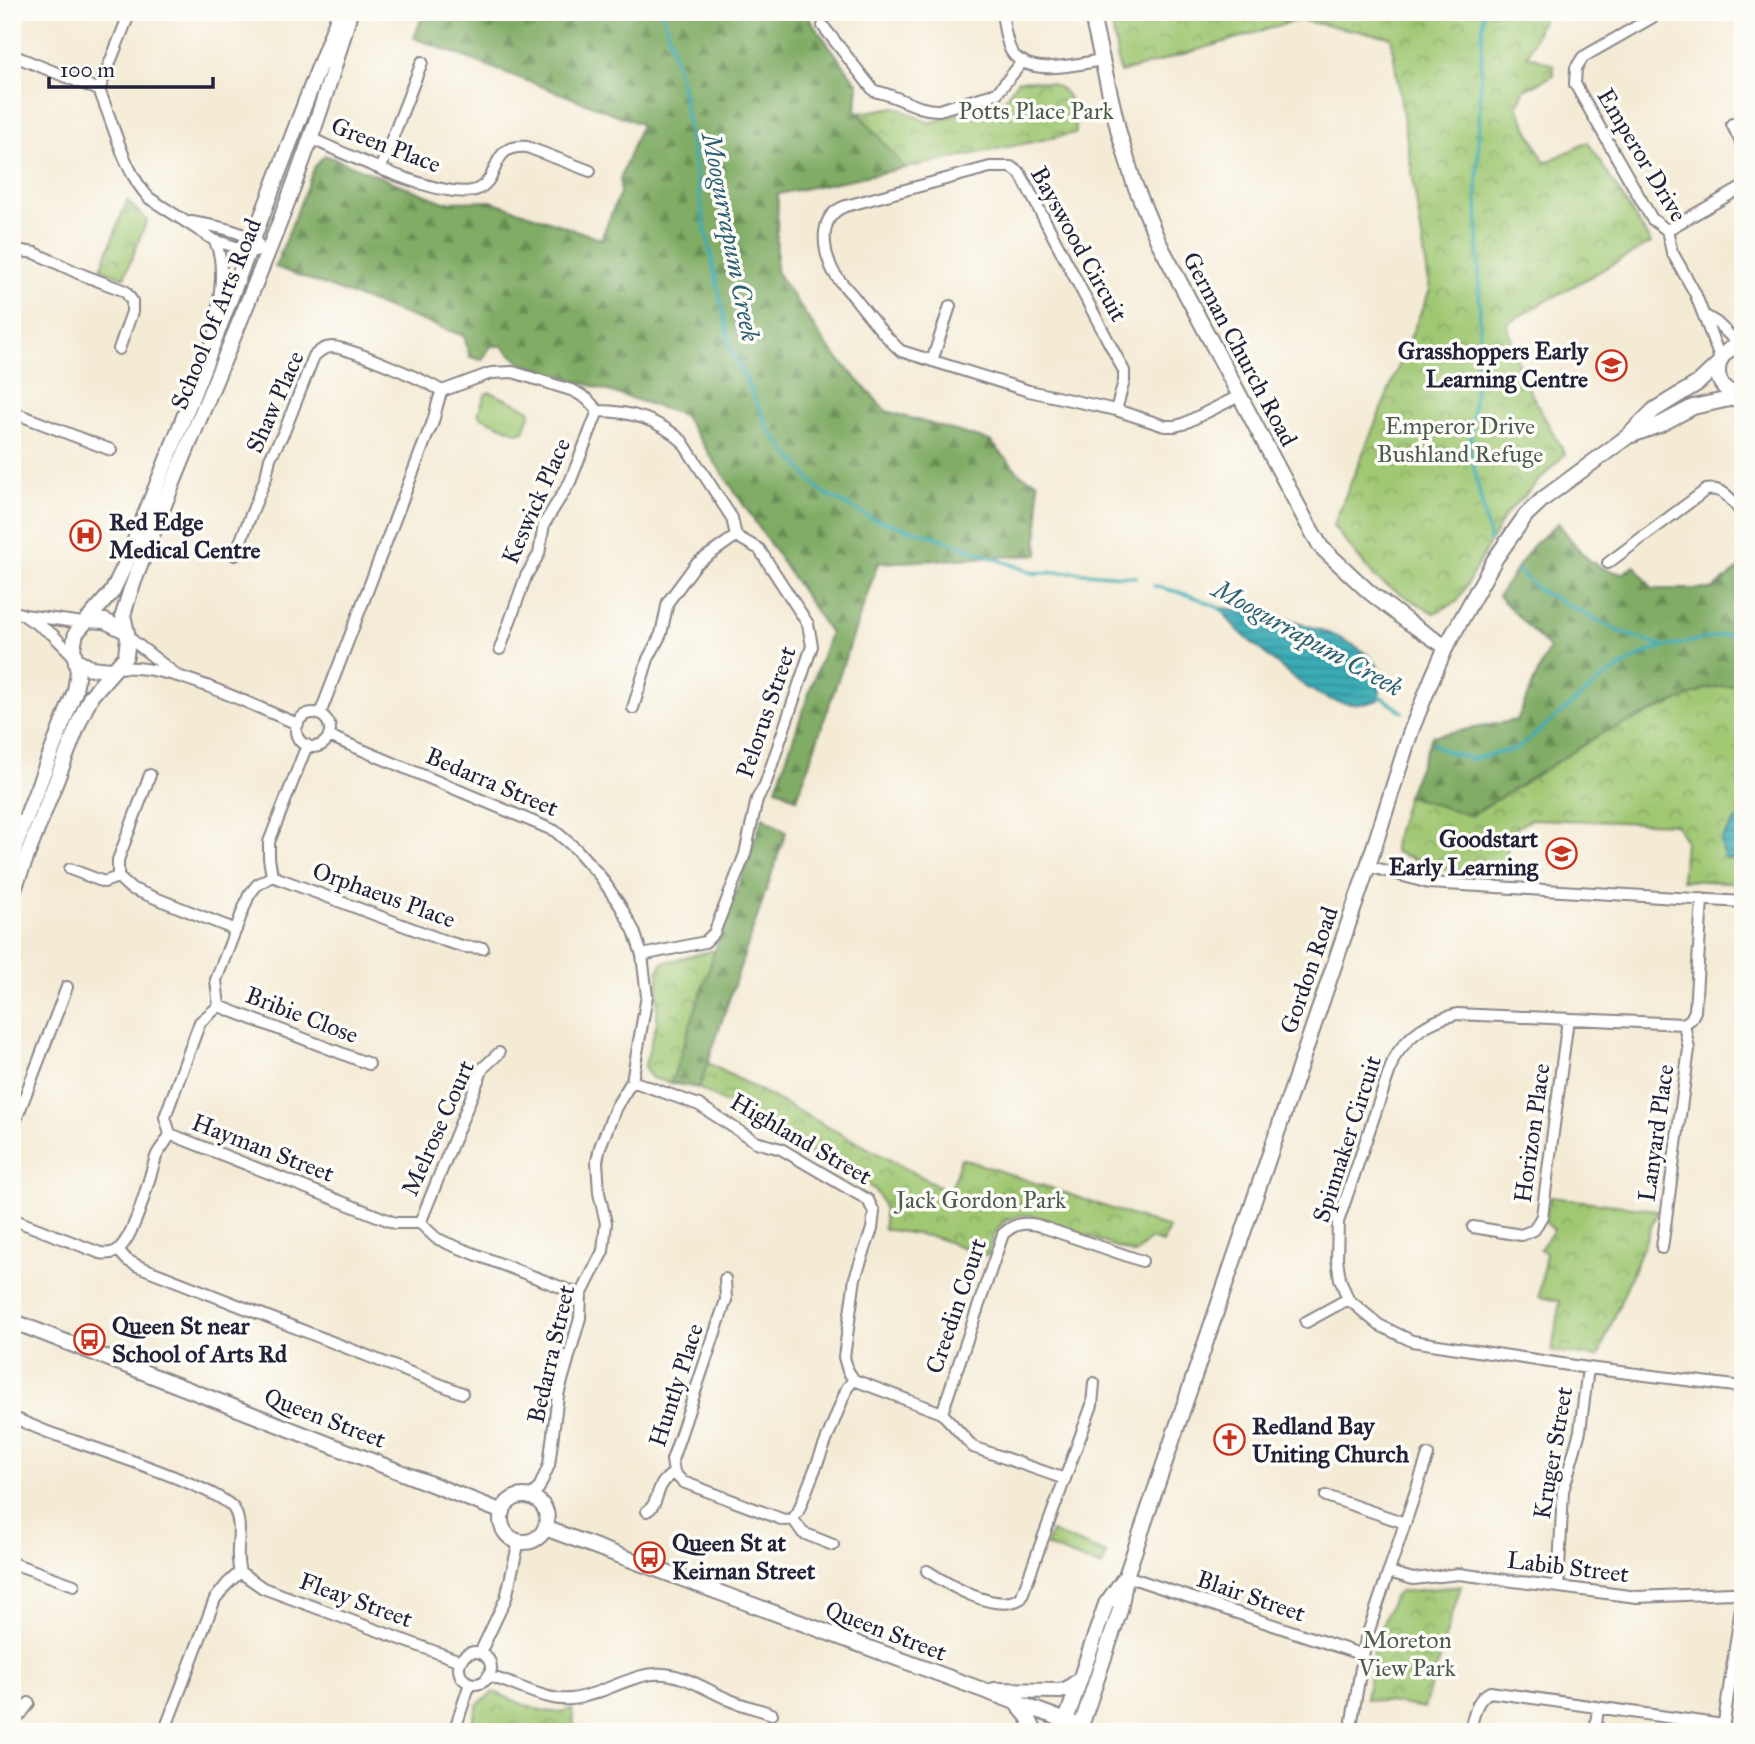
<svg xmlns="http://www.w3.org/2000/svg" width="1755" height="1744" viewBox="0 0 1755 1744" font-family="'IM FELL Great Primer',serif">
<defs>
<pattern id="grass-tufts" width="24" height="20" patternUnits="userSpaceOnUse" patternTransform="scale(1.75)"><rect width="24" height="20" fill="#a0c873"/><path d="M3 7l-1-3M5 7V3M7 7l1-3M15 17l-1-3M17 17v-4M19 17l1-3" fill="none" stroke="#82a260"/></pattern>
<pattern id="forest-firs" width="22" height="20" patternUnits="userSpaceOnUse" patternTransform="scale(1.75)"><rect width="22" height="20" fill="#80ac65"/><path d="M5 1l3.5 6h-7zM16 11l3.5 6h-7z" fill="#688c54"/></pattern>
<pattern id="park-crowns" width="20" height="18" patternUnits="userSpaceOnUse" patternTransform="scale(1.75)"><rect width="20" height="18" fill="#a0c873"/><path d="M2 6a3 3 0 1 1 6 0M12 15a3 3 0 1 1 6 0" fill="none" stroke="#82a260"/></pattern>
<pattern id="water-rules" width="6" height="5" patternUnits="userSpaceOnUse" patternTransform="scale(1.75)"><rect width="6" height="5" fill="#3aacb5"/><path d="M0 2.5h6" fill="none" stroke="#308c94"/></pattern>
</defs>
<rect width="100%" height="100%" fill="#fdfcf7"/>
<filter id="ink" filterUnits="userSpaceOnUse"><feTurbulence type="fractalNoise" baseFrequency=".0143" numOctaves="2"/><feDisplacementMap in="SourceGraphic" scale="14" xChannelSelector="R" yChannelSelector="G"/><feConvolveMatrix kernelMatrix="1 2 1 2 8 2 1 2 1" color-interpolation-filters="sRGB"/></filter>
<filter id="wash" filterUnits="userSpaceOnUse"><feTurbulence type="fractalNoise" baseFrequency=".00686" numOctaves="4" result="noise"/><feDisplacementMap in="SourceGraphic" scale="28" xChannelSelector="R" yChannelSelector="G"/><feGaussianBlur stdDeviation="1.57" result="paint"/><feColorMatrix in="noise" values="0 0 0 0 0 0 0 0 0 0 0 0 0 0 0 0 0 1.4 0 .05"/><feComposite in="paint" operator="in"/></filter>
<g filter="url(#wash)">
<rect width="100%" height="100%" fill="#f4ebd5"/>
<path fill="url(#grass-tufts)" stroke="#617557" stroke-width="2" d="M1051 1532 1107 1554 1102 1567 1046 1546Z"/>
<path fill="url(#forest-firs)" stroke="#516750" stroke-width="2" d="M424 12H804L858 84 856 110 905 168 778 194 776 271 827 346 886 411 990 441 1021 475 1037 481C1041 506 1036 530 1038 555L878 563 797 799 776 788 830 633 683 415 521 363 502 346H491L482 360 470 357 464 336 275 267 315 166 325 155 444 202 491 201 601 239 620 193V179L641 124 414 38Z
M1558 523C1579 549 1588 570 1624 573L1634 565 1653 589H1713L1743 565V684L1706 689 1603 733 1471 816 1407 796 1432 736 1517 720 1549 648 1498 596 1532 547Z
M763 817 786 832 699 1088 671 1083 715 950Z"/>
<path fill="url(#park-crowns)" stroke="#617557" stroke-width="2" d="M1110 12H1545L1528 55 1554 65V75L1524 90 1517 107 1545 163 1588 142 1651 243 1507 323 1521 375 1565 454 1506 514 1457 602 1434 613 1376 579 1333 526 1430 290 1391 37 1298 20 1120 73Z
M1018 80C1062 81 1073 88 1076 133L905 168 859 113 896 107 929 123 1004 100Z
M127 201 147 220 124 278 101 269Z
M1743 684V883L1682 880 1685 840 1675 824 1531 819 1509 833 1505 872 1440 869 1395 852 1393 845 1407 796 1471 816 1603 733 1706 689Z
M715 950 671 1083 652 1078 644 1068 657 1022 658 971 662 963Z
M708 1063 950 1192 961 1158 1169 1228 1163 1243 1150 1239 1135 1254 1031 1215C999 1215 996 1230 987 1256L934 1237 883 1229C886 1213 884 1201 873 1188L748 1121 738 1110 699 1088Z
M1550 1197 1658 1210 1598 1357 1552 1351 1560 1301 1539 1297 1546 1253 1540 1249 1554 1230 1545 1222Z
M1461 1586 1424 1708 1366 1699 1374 1648 1393 1597 1400 1592Z
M494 1692C518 1701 546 1719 572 1709L575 1732H468L478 1704Z"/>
<path fill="#a0c873" stroke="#617557" stroke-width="2" d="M490 392 529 409 531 412 524 431 518 433 481 417 478 413 486 393Z"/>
<path fill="url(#water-rules)" stroke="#2e6778" stroke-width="2" d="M1222 608C1264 612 1350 630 1376 664 1384 675 1381 688 1378 700 1332 717 1295 679 1263 652 1248 639 1230 626 1222 608Z
M1743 818V860L1724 858 1721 840 1737 819Z"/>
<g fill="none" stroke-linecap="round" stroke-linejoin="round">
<path stroke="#3aacb5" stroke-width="3.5" d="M663 12 681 83 704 222 731 349 770 431 820 491 873 519 937 537 1034 573 1073 572 1136 577
M1483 12 1477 189 1480 323 1470 449 1490 541
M1518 570 1537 589 1618 631 1662 646
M1154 586C1180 592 1204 598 1227 613
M1375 693 1403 712
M1434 743 1440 749 1471 759 1517 749 1604 678 1643 654 1664 647 1743 631"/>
</g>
</g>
<g filter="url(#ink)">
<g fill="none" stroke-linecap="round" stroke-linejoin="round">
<defs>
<path id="minor" d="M1002 12C1004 25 1005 39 1011 51 1027 78 1077 64 1102 60
M1657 12 1653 17 1583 57 1576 68 1575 84 1652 219 1667 230 1672 252 1695 293 1720 358
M823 26 874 91C898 95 917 111 939 110L997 93 1023 61
M12 55 99 90C114 124 123 170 149 198L214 240 248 251H267
M99 90 130 12
M1732 124 1743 146
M310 138C342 152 447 204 478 189 502 177 489 144 527 147L590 171
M381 167 422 62
M191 222C213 226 240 229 258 244
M1667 230 1743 187
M12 255 22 251 35 253 78 273 125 291 132 301V312L119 349
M1704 315 1717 323 1740 345
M214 327C219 303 227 262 214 240
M932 361 950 306
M1116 410 1124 381V371L1020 173 1011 167H990L846 206C818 215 822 248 833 271 838 280 847 289 854 297 869 316 883 335 901 351L1029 391 1116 410 1165 426H1175L1183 424 1239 396
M12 412 111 450
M235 555 266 477 270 458 284 432 314 356C320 351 324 347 333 347 353 349 424 380 442 391
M1608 563 1706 490C1725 487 1732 501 1743 515
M12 611 24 615 83 623
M26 617 52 634 74 656
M128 637 174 673
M500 649 526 576 539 554 544 524 570 482 598 411
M116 668C171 663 245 703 298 724
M633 708 648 659 661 634 668 602 696 564 736 536
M296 730a17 17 0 1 1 34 0a17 17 0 1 1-34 0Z
M320 714 428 433C436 420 435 406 442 391L491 373 513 372 574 391 587 399 598 411C629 411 659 420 682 441L732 518 736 536 759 549 808 624 812 646 765 785 757 799 745 854 714 933 705 942 642 955
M329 736 555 831 576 849 600 876 621 907 634 931 642 955 647 996 632 1081 616 1107 600 1147 597 1161 599 1193 606 1223 603 1251 581 1295 580 1318 558 1395 549 1465 539 1488 530 1497
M307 745 269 842V858L272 876 257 885 249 895 216 980 219 1006 200 1022 165 1117 170 1134 395 1223H420L436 1238 449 1244 581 1295
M150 775 118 860V877L130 888 236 930
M1368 866 1429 883 1743 902
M70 869 104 882 118 877
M272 876 445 941 465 947 483 948
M1702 899 1695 1011 1691 1019 1684 1024 1457 1014C1429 1021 1410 1033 1394 1058L1338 1222 1337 1259 1340 1279 1348 1299 1379 1325 1412 1341 1588 1368 1743 1387
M219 1006 369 1064
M632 1081 699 1105 756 1142 781 1149 868 1200 874 1212 872 1229 855 1278 844 1357 848 1371 854 1380 942 1413 973 1447 1065 1479
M12 1130 67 987
M12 1219 100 1253C107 1254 115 1254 120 1248 137 1230 148 1181 156 1157 159 1149 167 1142 170 1134
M420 1223 483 1068 499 1053
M1473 1227 1521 1235 1534 1230 1542 1216 1568 1019
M1662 1248 1689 1049 1684 1024
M119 1251 127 1260 138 1266 462 1393
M725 1279 726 1300 672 1460 674 1473 683 1482 784 1520 793 1519 798 1512 847 1388 854 1380
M1306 1322 1348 1299
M942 1413 1003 1234C1014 1224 1022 1222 1037 1225L1142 1261
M12 1417C29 1424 45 1432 62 1437 91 1447 222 1489 234 1509 245 1528 233 1550 240 1572L227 1584 215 1599 164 1732
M1326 1496 1405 1523
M647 1511C661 1503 653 1485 674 1473
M793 1519 803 1533 833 1545
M12 1563 74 1585
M927 1571C949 1585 996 1614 1021 1598L1092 1405 1094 1383
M240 1572 263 1588 460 1661
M1389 1572 1413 1579 1459 1574 1637 1597 1731 1593 1743 1595
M1126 1576 1363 1655
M1558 1587 1563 1491 1580 1431 1588 1368
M459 1668a16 16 0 1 1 32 0a16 16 0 1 1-32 0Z
M480 1653 506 1598 519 1541
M488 1676C513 1682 546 1702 571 1699 596 1697 631 1675 654 1674 683 1672 705 1690 730 1700 744 1706 758 1709 772 1714
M12 1719 21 1714 29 1703
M1723 1729 1743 1594
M454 1732 470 1683
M1350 1732 1366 1639 1428 1455
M1469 1732C1474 1717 1475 1699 1490 1692L1723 1725
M1595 1732 1598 1708"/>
<path id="tertiary" d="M1091 12 1119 133 1134 183 1158 241 1307 523 1321 547 1368 591 1408 622 1446 647
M1741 395C1709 392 1711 348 1743 345
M1632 435 1659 425 1693 407 1743 396
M87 620 105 621 125 631
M77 660 90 668 112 670
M12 854 75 691 78 671 73 648 76 633 112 592 125 565 209 354 340 12
M12 894 80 720 91 696 126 656 128 637 123 615 130 592C202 399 296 212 350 12
M12 1321 503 1512
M501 1519a23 23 0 1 1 46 0a23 23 0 1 1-46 0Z
M545 1528 1080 1726
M994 1690 1060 1691 1067 1689 1079 1680
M1017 1704 1028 1717 1035 1732
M1062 1732 1106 1604 1123 1580
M1079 1732 1120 1610 1126 1576 1368 866 1411 731 1433 676 1446 647 1495 559 1526 515 1543 499 1627 437 1654 410 1698 383 1717 365"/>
</defs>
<use href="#minor" stroke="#8b8688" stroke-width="14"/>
<use href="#tertiary" stroke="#8b8688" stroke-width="18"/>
<use href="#minor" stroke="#fff" stroke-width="10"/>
<use href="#tertiary" stroke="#fff" stroke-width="14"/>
</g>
</g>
<defs>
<symbol id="school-ring" viewBox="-11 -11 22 22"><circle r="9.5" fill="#fdfcf7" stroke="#c8321e" stroke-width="1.5"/><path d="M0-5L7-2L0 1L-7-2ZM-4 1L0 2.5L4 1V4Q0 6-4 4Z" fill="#c8321e"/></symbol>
<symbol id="hospital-ring" viewBox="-11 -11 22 22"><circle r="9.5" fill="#fdfcf7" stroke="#c8321e" stroke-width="1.5"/><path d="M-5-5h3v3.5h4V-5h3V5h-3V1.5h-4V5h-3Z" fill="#c8321e"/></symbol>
<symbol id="bus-ring" viewBox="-11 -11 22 22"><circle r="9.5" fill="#fdfcf7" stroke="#c8321e" stroke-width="1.5"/><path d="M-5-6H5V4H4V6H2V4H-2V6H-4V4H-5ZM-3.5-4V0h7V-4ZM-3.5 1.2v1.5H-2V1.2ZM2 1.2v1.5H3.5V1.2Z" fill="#c8321e"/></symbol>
<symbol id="church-ring" viewBox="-11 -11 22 22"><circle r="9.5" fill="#fdfcf7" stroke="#c8321e" stroke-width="1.5"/><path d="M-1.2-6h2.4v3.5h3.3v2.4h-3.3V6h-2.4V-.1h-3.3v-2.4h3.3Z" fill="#c8321e"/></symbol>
</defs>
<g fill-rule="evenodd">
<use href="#school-ring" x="1594" y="348" width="35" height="35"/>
<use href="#hospital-ring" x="68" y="518" width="35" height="35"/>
<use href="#school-ring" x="1544" y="836" width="35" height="35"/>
<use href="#bus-ring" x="72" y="1322" width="35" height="35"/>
<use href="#church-ring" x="1212" y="1422" width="35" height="35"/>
<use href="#bus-ring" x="632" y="1540" width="35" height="35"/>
</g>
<g text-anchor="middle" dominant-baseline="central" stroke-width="7" stroke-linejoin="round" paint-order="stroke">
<g font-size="24" fill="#4e5c4f" stroke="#fdfcf7">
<text x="1036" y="111">Potts Place Park</text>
<text x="1460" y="426">Emperor Drive<tspan x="1460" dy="28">Bushland Refuge</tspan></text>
<text x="981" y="1200">Jack Gordon Park</text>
<text x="1407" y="1640">Moreton<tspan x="1407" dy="28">View Park</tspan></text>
</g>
<g font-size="24" fill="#22223b" stroke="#fdfcf7">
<text transform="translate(386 145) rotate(21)">Green Place</text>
<text transform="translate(1642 155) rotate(59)">Emperor Drive</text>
<text transform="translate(1079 244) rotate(61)">Bayswood Circuit</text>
<text transform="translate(216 314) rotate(-68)">School Of Arts Road</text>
<text transform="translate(1240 349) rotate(62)">German Church Road</text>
<text transform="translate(275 402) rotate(-66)">Shaw Place</text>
<text transform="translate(536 501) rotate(-66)">Keswick Place</text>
<text transform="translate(766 712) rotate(-71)">Pelorus Street</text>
<text transform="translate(492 782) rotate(23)">Bedarra Street</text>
<text transform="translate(384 895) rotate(20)">Orphaeus Place</text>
<text transform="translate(1309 970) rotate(-71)">Gordon Road</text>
<text transform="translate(302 1015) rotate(21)">Bribie Close</text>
<text transform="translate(438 1128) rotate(-66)">Melrose Court</text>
<text transform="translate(1532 1133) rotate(-82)">Horizon Place</text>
<text transform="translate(1656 1133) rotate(-82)">Lanyard Place</text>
<text transform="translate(801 1139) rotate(30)">Highland Street</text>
<text transform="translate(1347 1139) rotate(-72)">Spinnaker Circuit</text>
<text transform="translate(263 1148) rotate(21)">Hayman Street</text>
<text transform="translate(956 1306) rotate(-71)">Creedin Court</text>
<text transform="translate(551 1354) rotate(-77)">Bedarra Street</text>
<text transform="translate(676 1385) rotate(-72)">Huntly Place</text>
<text transform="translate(325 1418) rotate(21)">Queen Street</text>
<text transform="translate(1553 1453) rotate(-80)">Kruger Street</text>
<text transform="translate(1568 1567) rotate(7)">Labib Street</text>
<text transform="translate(1251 1596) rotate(19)">Blair Street</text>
<text transform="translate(356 1600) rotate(20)">Fleay Street</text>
<text transform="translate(886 1631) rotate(21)">Queen Street</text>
</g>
<g font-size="24" font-weight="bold" fill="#22223b" stroke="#fdfcf7" text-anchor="start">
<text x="1588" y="351" text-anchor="end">Grasshoppers Early<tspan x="1588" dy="28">Learning Centre</tspan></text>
<text x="109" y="522">Red Edge<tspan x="109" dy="28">Medical Centre</tspan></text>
<text x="1538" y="839" text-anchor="end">Goodstart<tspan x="1538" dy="28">Early Learning</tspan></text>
<text x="112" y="1326">Queen St near<tspan x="112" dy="28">School of Arts Rd</tspan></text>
<text x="1252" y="1426">Redland Bay<tspan x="1252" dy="28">Uniting Church</tspan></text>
<text x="672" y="1543">Queen St at<tspan x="672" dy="28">Keirnan Street</tspan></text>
</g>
<g font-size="26" font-style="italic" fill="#2d6072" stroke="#fdfcf7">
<text transform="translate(731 237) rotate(79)">Moogurrapum Creek</text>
<text transform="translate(1308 638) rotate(29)">Moogurrapum Creek</text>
</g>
</g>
<rect width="1755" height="1744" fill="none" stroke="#fdfcf7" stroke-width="42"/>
<path d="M49 77v10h164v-10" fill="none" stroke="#22223b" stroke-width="3.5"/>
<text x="60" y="77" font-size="21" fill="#22223b" stroke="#fdfcf7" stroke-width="5" paint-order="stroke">100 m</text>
</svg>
